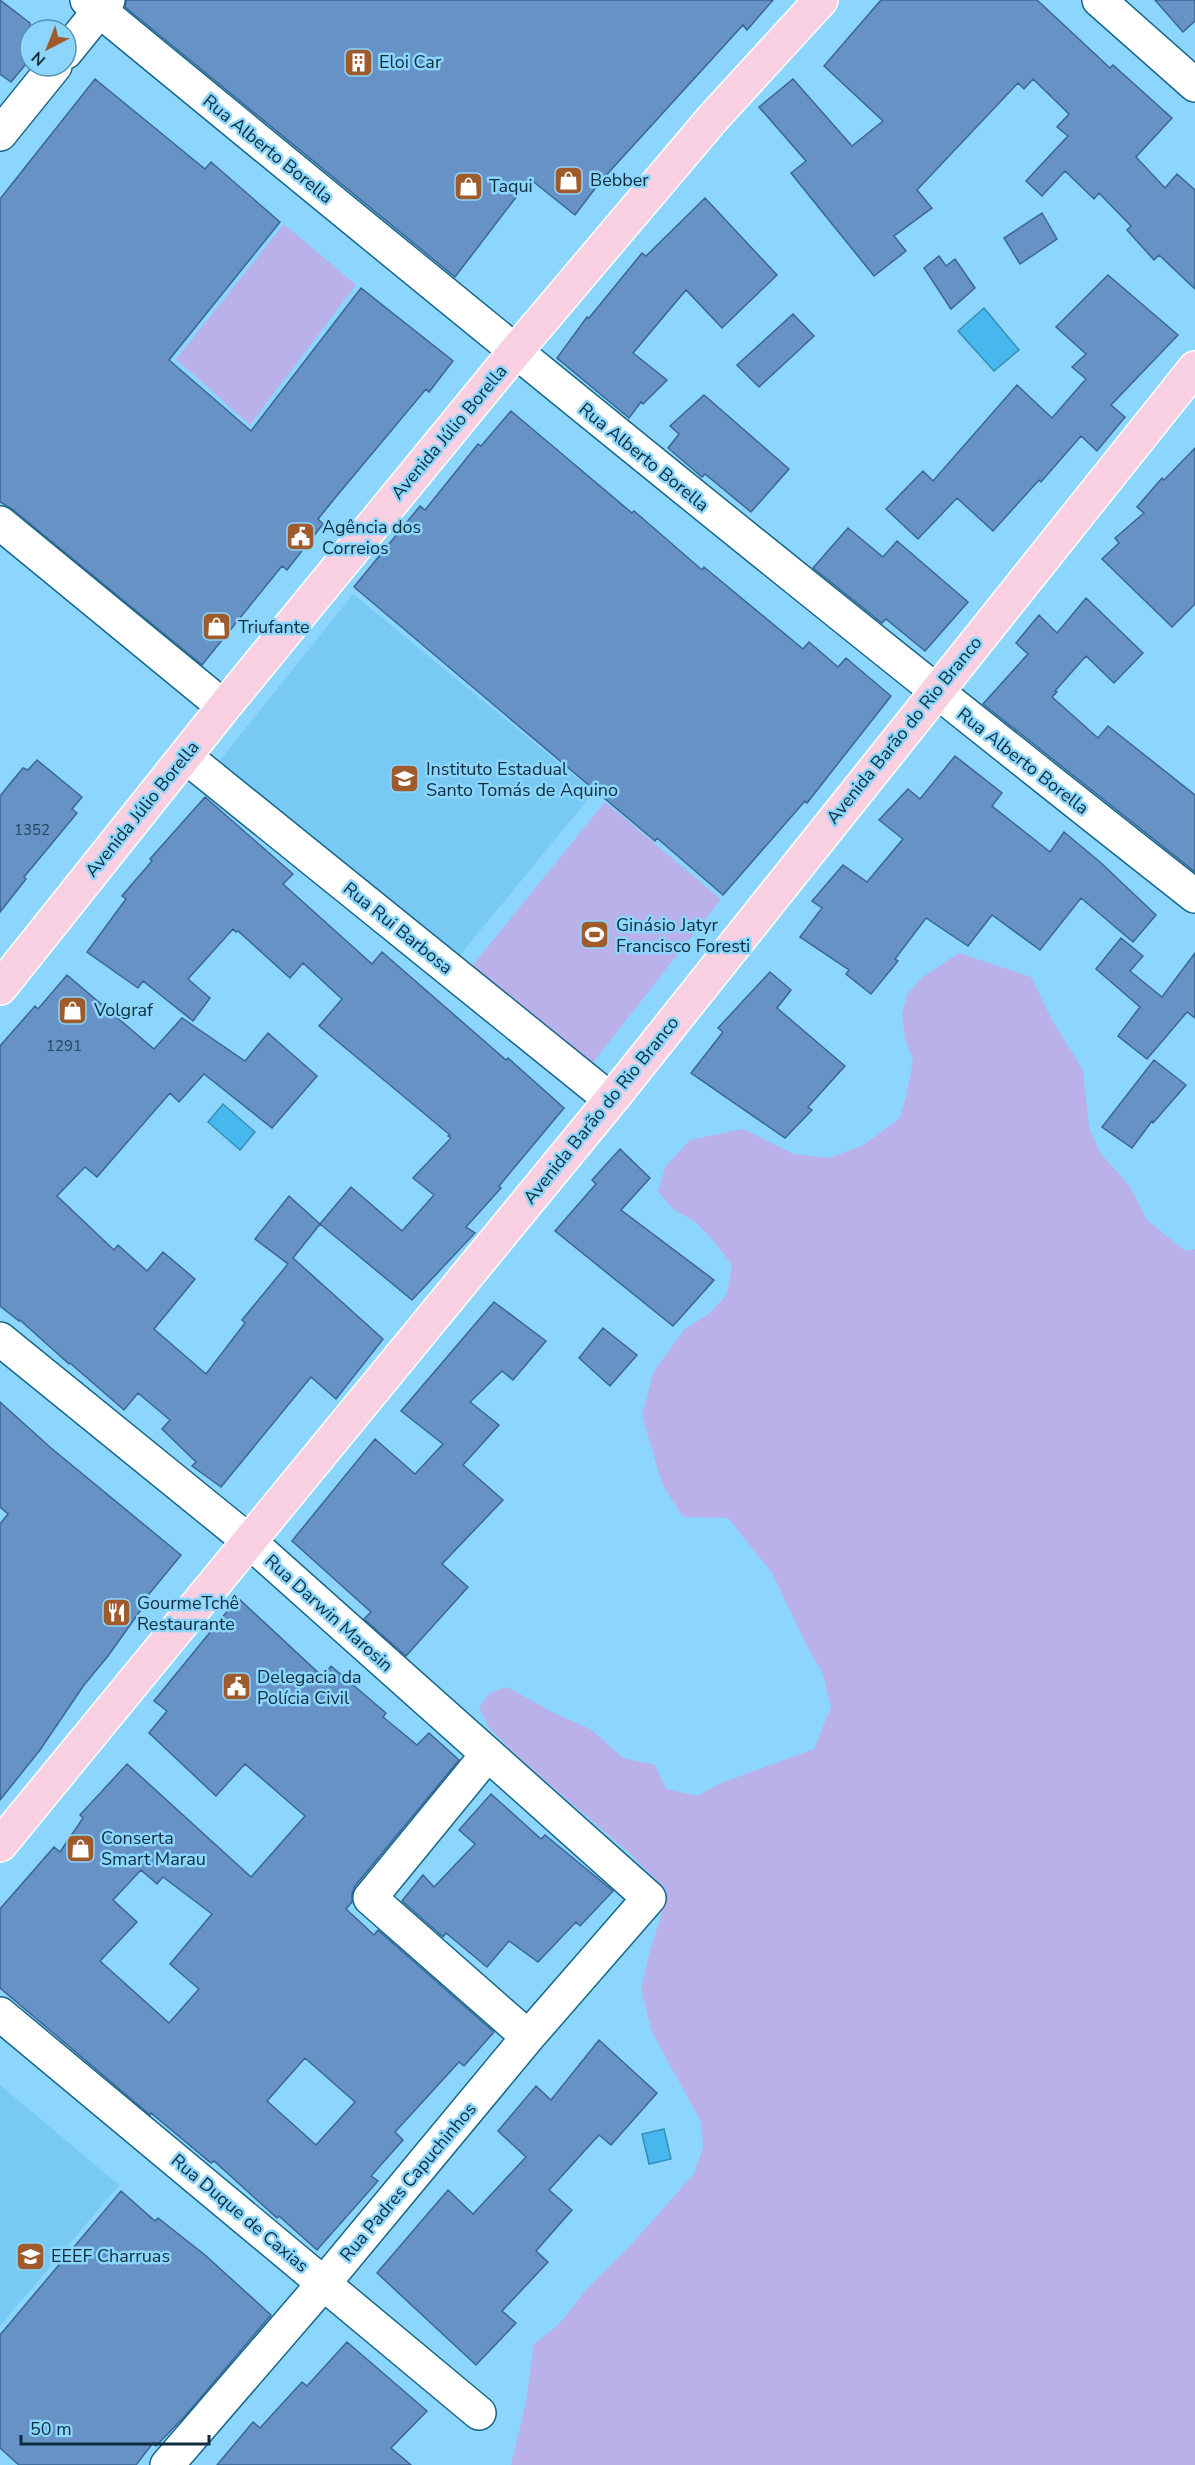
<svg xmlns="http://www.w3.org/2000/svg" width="1195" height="2465" viewBox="0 0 1195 2465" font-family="'Nunito Sans',sans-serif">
<rect width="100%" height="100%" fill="#8cd6fd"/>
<path fill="#78caf4" d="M353 594 594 792 452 965 216 765Z
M0 2085 119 2185 0 2326Z"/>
<path fill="#bab0ea" d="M284 224 356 285 250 425 176 359Z
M605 802 721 899 588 1069 468 971Z
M959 953 1031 977 1053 1022 1083 1070 1089 1127 1100 1153 1129 1185 1147 1220 1185 1251 1195 1249V2465H511L526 2402 534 2344 559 2324 586 2290 628 2248 694 2174 703 2147 701 2122 652 2032 641 1990 649 1954 661 1916 665 1888 628 1852 519 1758 489 1728 479 1707 490 1693 507 1687 552 1712 592 1730 623 1758 655 1765 666 1789 697 1796 721 1783 814 1749 831 1707 823 1674 807 1646 772 1573 728 1518 683 1517 662 1484 642 1415 654 1371 684 1330 710 1313 727 1294 732 1265 711 1238 694 1221 674 1210 658 1192 665 1167 690 1140 743 1129 794 1154 829 1158 862 1146 899 1119 906 1097 913 1061 905 1039 902 1014 908 993 923 977Z"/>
<path fill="#47b8ed" stroke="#368eb8" stroke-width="1.5" d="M984 308 1019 350 994 371 958 331Z
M223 1104 255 1132 240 1150 208 1122Z
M664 2129 671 2159 649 2164 642 2134Z"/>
<path fill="#6692c6" stroke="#3b6696" stroke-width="1.5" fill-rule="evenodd" d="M0 0 30 23V59L11 82 0 74Z
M126 0H773L747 30 743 25 600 182 575 215 530 179 455 277 125 7Z
M881 0H1037L1110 68 1113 65 1172 118 1136 157 1165 188 1177 174 1195 190V289L1159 255 1154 260 1127 230 1131 226 1099 193 1094 199 1065 171 1042 196 1026 181 1068 136 1057 127 1069 114 1033 79 1024 89 1018 83 917 190 932 208 894 236 906 251 874 276 791 173 806 161 759 107 793 79 852 146 883 121 824 66Z
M1155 0H1195V21L1183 32Z
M95 79 205 169 211 162 280 222 169 360 251 431 361 288 453 361 429 392 426 389 335 498 318 519 323 524 287 570 282 566 202 665 12 509 0 502V199Z
M705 198 777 275 722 328 686 290 633 353 667 380 643 404 641 402 629 418 557 358 587 317 589 318 642 253 646 256Z
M1042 213 1057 239 1020 264 1004 238Z
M939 256 946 266 955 259 975 288 951 309 924 268Z
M1108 275 1178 335 1111 405 1125 417 1097 451 1081 436 1041 482 1039 480 993 531 957 498 918 539 886 509 923 471 933 481 1017 385 1052 418 1086 379 1072 367 1086 354 1056 327Z
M793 314 814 336 759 387 737 365Z
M704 395 789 469 751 512 705 474 702 477 668 448 679 434 670 426Z
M511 411 632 513 634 511 702 570 704 567 803 649 809 642 838 667 846 658 891 696 807 803 805 801 723 895 657 838 655 841 354 587 420 506 425 510 478 444 481 446Z
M1195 448V604L1172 627 1102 559 1119 543 1115 538 1144 513 1137 507 1162 478 1164 480Z
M848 528 883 557 897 541 968 602 925 651 886 619 882 623 813 568Z
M1086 598 1143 653 1114 683 1086 656 1055 691 1057 692 1052 697 1098 738 1108 726 1195 795V872L983 704 1028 654 1016 643 1039 615 1057 633Z
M955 756 1002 793 992 806 1050 852 1064 832 1100 862 1156 915 1133 942 1081 898 1040 950 992 915 968 946 926 918 895 959 898 961 871 994 846 974 849 970 800 937 822 908 812 901 843 865 867 882 903 839 879 820 908 789 920 799Z
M37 760 82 797 72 809 77 813 24 877 26 879 0 912V796L23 768 28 770Z
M205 797 293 874 283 884 372 964 382 952 506 1060 508 1058 564 1108 499 1186 501 1188 466 1227 475 1233 412 1300 320 1224 351 1187 402 1231 434 1195 413 1178 451 1138 448 1136 450 1135 319 1026 342 999 303 963 290 978 238 931 236 932 233 929 188 979 210 998 193 1021 143 981 138 988 87 952 126 899 122 896 152 861 150 859Z
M1121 938 1143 956 1130 971 1162 997 1195 953V1018L1187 1012 1147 1059 1118 1036 1140 1007 1096 969Z
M770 972 791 990 777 1008 845 1066 808 1107 812 1110 785 1138 691 1073 723 1032 718 1028Z
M67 975 154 1049 182 1018 245 1061 268 1033 317 1076 272 1128 204 1074 179 1102 170 1093 97 1177 85 1167 57 1196 114 1250 118 1245 147 1271 163 1252 195 1279 154 1329 206 1374 245 1323 242 1320 288 1264 255 1239 289 1196 320 1224 293 1258 383 1339 336 1399 311 1377 221 1487 192 1466 196 1462 162 1429 170 1420 138 1393 124 1410 70 1363 69 1364 20 1320 19 1321 0 1306V1046L35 1006 38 1009Z
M1154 1060 1186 1085 1153 1123 1152 1121 1132 1148 1102 1127Z
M620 1149 650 1178 621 1210 714 1280 673 1326 555 1231 596 1184 592 1180Z
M494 1302 546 1341 513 1380 502 1371 470 1402 499 1425 463 1465 503 1500 442 1564 468 1587 406 1656 364 1619 371 1612 292 1541 375 1439 415 1474 443 1444 401 1411Z
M603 1328 637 1355 610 1386 579 1358Z
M0 1402 51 1448 181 1555 140 1605 143 1607 108 1656 84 1685 40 1750 0 1800V1524L8 1514 0 1507Z
M238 1598 323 1677 331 1666 386 1713 383 1717 417 1745 429 1733 459 1760 355 1886 352 1894V1902L346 1909 374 1935 378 1930 494 2032 464 2066 459 2062 395 2132 403 2140 371 2176 378 2181 317 2250 279 2216 277 2218 214 2161 211 2163 151 2113 150 2115 0 1988V1909L54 1847 60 1852 83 1818 80 1815 127 1764 251 1877 305 1816 245 1764 216 1796 149 1733 167 1711 154 1701ZM141 1870 157 1884 163 1877 212 1914 170 1964 199 1989 169 2023 100 1961 137 1922 113 1900ZM305 2058 355 2102 316 2145 267 2101Z
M491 1794 541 1839 545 1835 613 1891 580 1926 576 1922 538 1962 509 1941 487 1967 446 1933 443 1937 402 1901 423 1875 434 1887 475 1844 459 1830Z
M599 2040 657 2093 611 2145 599 2135 549 2190 572 2210 536 2251 548 2262 502 2311 516 2323 476 2365 377 2273 448 2190 473 2214 526 2157 498 2131 536 2086 551 2100Z
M121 2191 155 2221 158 2218 205 2255 271 2315 186 2415 156 2446 153 2443 136 2465H19L0 2448V2335Z
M347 2342 427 2411 391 2448 411 2465H217L253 2422 260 2428 302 2382 307 2386Z"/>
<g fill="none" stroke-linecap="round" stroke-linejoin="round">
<defs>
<path id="minor" d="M87 0C454 302 821 602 1195 896
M1099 0 1195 85
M66 52 108 0
M0 134 55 66
M0 523 224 707
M185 756 611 1100
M0 1339 250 1542 649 1898 528 2037 324 2283 167 2465
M487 1755 370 1898 528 2037
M0 2014 479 2413"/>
<path id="major" d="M0 988 224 707 515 352 713 118 821 0
M0 1845 611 1100 1195 368"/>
</defs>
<use href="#minor" stroke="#16678a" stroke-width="36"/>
<use href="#major" stroke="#fff" stroke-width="36"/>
<use href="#minor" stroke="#fff" stroke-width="33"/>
<use href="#major" stroke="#f9d0e1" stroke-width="33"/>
</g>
<defs>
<symbol id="building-square" viewBox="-11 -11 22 22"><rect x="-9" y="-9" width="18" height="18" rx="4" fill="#9f5b2c" stroke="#8cd6fd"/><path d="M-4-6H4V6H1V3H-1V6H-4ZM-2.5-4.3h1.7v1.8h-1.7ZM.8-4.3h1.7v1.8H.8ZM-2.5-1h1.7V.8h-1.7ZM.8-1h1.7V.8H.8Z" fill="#fff"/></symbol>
<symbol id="shop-square" viewBox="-11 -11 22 22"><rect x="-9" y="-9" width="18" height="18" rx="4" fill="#9f5b2c" stroke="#8cd6fd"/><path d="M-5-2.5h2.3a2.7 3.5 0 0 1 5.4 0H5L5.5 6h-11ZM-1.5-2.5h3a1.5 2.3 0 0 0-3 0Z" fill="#fff"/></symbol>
<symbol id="civic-square" viewBox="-11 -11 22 22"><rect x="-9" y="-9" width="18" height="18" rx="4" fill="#9f5b2c" stroke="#8cd6fd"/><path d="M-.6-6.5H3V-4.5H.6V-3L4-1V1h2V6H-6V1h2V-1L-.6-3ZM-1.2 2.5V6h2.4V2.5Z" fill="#fff"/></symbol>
<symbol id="school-square" viewBox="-11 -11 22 22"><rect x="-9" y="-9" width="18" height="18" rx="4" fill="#9f5b2c" stroke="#8cd6fd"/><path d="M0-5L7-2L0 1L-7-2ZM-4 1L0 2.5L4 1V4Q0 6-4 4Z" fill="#fff"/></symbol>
<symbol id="stadium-square" viewBox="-11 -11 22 22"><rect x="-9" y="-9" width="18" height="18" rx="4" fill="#9f5b2c" stroke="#8cd6fd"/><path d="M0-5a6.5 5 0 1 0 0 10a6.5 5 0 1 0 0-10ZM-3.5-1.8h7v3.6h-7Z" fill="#fff"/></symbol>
<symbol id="restaurant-square" viewBox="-11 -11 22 22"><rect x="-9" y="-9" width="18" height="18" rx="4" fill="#9f5b2c" stroke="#8cd6fd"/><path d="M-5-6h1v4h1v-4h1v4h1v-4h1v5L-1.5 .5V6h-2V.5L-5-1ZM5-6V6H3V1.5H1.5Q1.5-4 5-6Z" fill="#fff"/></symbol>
</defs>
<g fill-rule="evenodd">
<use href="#building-square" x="342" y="46" width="33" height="33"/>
<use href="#shop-square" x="552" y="164" width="33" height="33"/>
<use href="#shop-square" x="452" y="170" width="33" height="33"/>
<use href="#civic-square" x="284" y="520" width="33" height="33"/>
<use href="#shop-square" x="200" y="610" width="33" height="33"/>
<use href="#school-square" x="388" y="762" width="33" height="33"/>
<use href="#stadium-square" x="578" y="918" width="33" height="33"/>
<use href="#shop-square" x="56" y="994" width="33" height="33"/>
<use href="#restaurant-square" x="100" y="1596" width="33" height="33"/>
<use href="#civic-square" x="220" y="1670" width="33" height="33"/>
<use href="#shop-square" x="64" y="1832" width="33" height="33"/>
<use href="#school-square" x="14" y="2240" width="33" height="33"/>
</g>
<g text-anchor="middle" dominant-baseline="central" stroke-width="5" stroke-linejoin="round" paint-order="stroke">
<g font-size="15" fill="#24465e">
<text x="32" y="830">1352</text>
<text x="64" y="1046">1291</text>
</g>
<g font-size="18" fill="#0e2d3c" stroke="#8cd6fd" text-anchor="start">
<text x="379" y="62">Eloi Car</text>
<text x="590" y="180">Bebber</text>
<text x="489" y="186">Taqui</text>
<text x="322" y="527">Agência dos<tspan x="322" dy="21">Correios</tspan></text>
<text x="238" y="627">Triufante</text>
<text x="426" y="769">Instituto Estadual<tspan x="426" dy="21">Santo Tomás de Aquino</tspan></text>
<text x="616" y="925">Ginásio Jatyr<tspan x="616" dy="21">Francisco Foresti</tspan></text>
<text x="94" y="1010">Volgraf</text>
<text x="137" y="1603">GourmeTchê<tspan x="137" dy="21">Restaurante</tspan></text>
<text x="257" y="1677">Delegacia da<tspan x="257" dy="21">Polícia Civil</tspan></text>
<text x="101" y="1838">Conserta<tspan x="101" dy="21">Smart Marau</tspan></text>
<text x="51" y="2256">EEEF Charruas</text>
</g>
<g font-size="18" fill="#0e2d3c" stroke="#8cd6fd">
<text transform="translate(268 149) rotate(39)">Rua Alberto Borella</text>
<text transform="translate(449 432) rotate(-50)">Avenida Júlio Borella</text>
<text transform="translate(644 457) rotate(39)">Rua Alberto Borella</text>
<text transform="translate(904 730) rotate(-51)">Avenida Barão do Rio Branco</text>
<text transform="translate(1023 761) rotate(38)">Rua Alberto Borella</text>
<text transform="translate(142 809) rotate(-51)">Avenida Júlio Borella</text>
<text transform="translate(398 928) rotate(39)">Rua Rui Barbosa</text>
<text transform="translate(601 1110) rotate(-51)">Avenida Barão do Rio Branco</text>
<text transform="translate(329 1613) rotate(42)">Rua Darwin Marosin</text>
<text transform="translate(408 2182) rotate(-50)">Rua Padres Capuchinhos</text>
<text transform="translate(240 2213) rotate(40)">Rua Duque de Caxias</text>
</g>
</g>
<g transform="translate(48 48) rotate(222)"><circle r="28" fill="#8cd6fd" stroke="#5a92b0" stroke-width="1.5"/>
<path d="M0-4.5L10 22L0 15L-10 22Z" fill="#9f5b2c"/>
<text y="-9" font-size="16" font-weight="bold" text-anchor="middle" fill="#0e2d3c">N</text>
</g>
<path d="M21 2435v9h188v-9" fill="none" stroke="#0e2d3c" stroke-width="3"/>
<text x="30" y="2435" font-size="18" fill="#0e2d3c" stroke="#8cd6fd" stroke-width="4.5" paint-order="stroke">50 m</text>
</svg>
